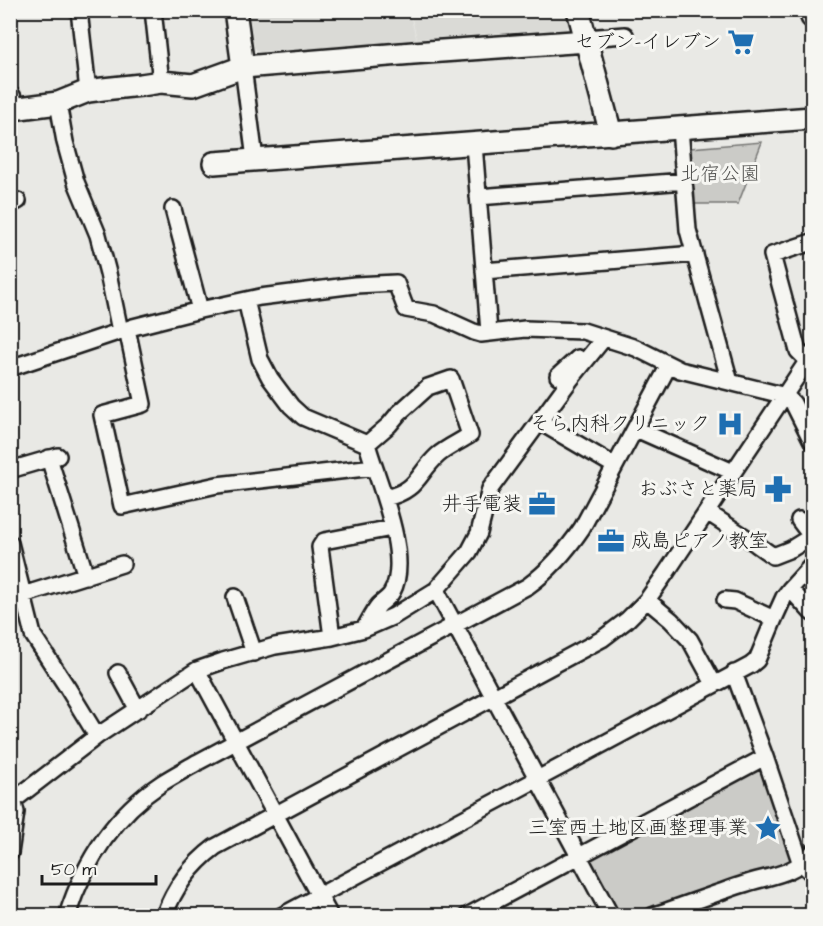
<svg xmlns="http://www.w3.org/2000/svg" width="823" height="926" viewBox="0 0 823 926" font-family="'Architects Daughter','Klee One',sans-serif">
<rect width="100%" height="100%" fill="#e9e9e5"/>
<filter id="ink" filterUnits="userSpaceOnUse"><feTurbulence type="fractalNoise" baseFrequency=".0167" numOctaves="2"/><feDisplacementMap in="SourceGraphic" scale="12" xChannelSelector="R" yChannelSelector="G"/><feConvolveMatrix kernelMatrix="1 2 1 2 8 2 1 2 1" color-interpolation-filters="sRGB"/></filter>
<g filter="url(#ink)">
<path fill="#dadad6" d="M249 11H409L417 41 259 52 254 47Z
M410 11H567L570 24 566 29 417 39Z"/>
<path fill="#cbcbc7" stroke="#747472" stroke-width="1.5" d="M762 142 738 204H694L690 148Z
M761 763 793 855 792 867 744 877 632 916 616 915 589 864 590 856Z"/>
<g fill="none" stroke-linecap="round" stroke-linejoin="round">
<defs>
<path id="street" d="M79 10 88 91
M153 10 161 82
M586 38 625 35
M243 67 255 159
M58 103 65 142 76 182 98 235 108 273 120 331
M680 128 688 230 730 382
M474 144 489 332
M478 197 685 181
M10 204 18 201
M173 209 200 310
M484 271 695 254
M246 300 260 359 270 378 291 406 303 417 367 444C377 480 412 557 392 592 389 598 383 601 379 605 373 612 369 621 364 629
M127 329 143 404 102 415 122 506 217 485 374 467
M808 361 798 351 772 255 812 242
M10 368 133 327 200 310 260 297 355 285 396 283 406 309 434 314 474 332 481 334 525 329 583 331 636 348 680 370 786 396 793 403 812 441
M558 376 578 358
M540 422 615 466
M636 429 733 472
M367 444 389 425 399 413 428 387 451 379 470 435C461 441 446 448 438 455 417 474 418 491 385 498
M49 458 86 576
M10 470 58 456
M707 512 756 544 773 556 791 549 812 536
M799 520 811 536
M10 543 33 635 67 687 97 736
M790 589 812 613
M436 590 611 916
M23 595 122 564
M235 597 254 653
M647 600 671 620 690 640 714 684
M725 600 735 601 774 619
M332 637 320 547 324 541 392 528
M197 670 330 916
M118 673 138 710
M734 673 765 757 799 858 802 864 812 873
M10 787 16 812 10 853
M10 801 14 800 97 736 197 670 223 661 275 646 332 637 364 629 394 616 436 590 469 552 479 533 490 489 570 380 604 338
M67 916C84 862 114 815 162 783 173 776 186 769 198 762L528 586C550 570 567 550 582 528L669 365
M164 916C174 888 191 865 215 847L602 639 627 620 647 600 666 573 812 354
M281 916 751 665 757 660 774 619 784 597 790 589 812 565
M467 916 765 757
M652 916C682 906 711 895 741 885 769 875 791 877 812 853"/>
<path id="secondary" d="M235 10 243 67
M578 10 611 134
M810 10 812 17
M10 98 12 109 58 103 88 91 103 89 141 85 161 82 193 85 243 67 413 53 587 41
M214 163 812 118"/>
</defs>
<use href="#street" stroke="#1c1c1c" stroke-width="20"/>
<use href="#secondary" stroke="#1c1c1c" stroke-width="26"/>
<use href="#street" stroke="#f6f6f2" stroke-width="15"/>
<use href="#secondary" stroke="#f6f6f2" stroke-width="21"/>
</g>
</g>
<defs>
<symbol id="supermarket-bare" viewBox="-9 -9 18 18"><path d="M-6-5.5h2.5l.6 2H6L4.5 2H-2.5L-4.4-4H-6ZM-1.5 3.2a1.3 1.3 0 1 0 .1 0ZM3 3.2a1.3 1.3 0 1 0 .1 0Z" fill="#1f6fb2" stroke="#f6f6f2" stroke-width="2.5" paint-order="stroke"/></symbol>
<symbol id="hospital-bare" viewBox="-9 -9 18 18"><path d="M-5-5h3v3.5h4V-5h3V5h-3V1.5h-4V5h-3Z" fill="#1f6fb2" stroke="#f6f6f2" stroke-width="2.5" paint-order="stroke"/></symbol>
<symbol id="pharmacy-bare" viewBox="-9 -9 18 18"><path d="M-2-6h4v4h4v4h-4v4h-4v-4h-4v-4h4Z" fill="#1f6fb2" stroke="#f6f6f2" stroke-width="2.5" paint-order="stroke"/></symbol>
<symbol id="office-bare" viewBox="-9 -9 18 18"><path d="M-6-3h4V-5.5h4V-3h4V5H-6ZM-1-4.5V-3h2v-1.5ZM-6 0V1H6V0Z" fill="#1f6fb2" stroke="#f6f6f2" stroke-width="2.5" paint-order="stroke"/></symbol>
<symbol id="sight-bare" viewBox="-9 -9 18 18"><path d="M0-6L1.8-2.2L6-1.7L2.9 1.2L3.7 5.4L0 3.3L-3.7 5.4L-2.9 1.2L-6-1.7L-1.8-2.2Z" fill="#1f6fb2" stroke="#f6f6f2" stroke-width="2.5" paint-order="stroke"/></symbol>
</defs>
<g fill-rule="evenodd">
<use href="#supermarket-bare" x="722" y="23" width="38" height="38"/>
<use href="#hospital-bare" x="711" y="405" width="38" height="38"/>
<use href="#pharmacy-bare" x="759" y="470" width="38" height="38"/>
<use href="#office-bare" x="523" y="485" width="38" height="38"/>
<use href="#office-bare" x="592" y="522" width="38" height="38"/>
<use href="#sight-bare" x="749" y="809" width="38" height="38"/>
</g>
<g text-anchor="middle" dominant-baseline="central" stroke-width="6" stroke-linejoin="round" paint-order="stroke">
<g font-size="20" fill="#1c1c1c" stroke="#f6f6f2" text-anchor="end">
<text x="721" y="42">セブン-イレブン</text>
<text x="710" y="424">そら内科クリニック</text>
<text x="758" y="489">おぶさと薬局</text>
<text x="522" y="504">井手電装</text>
<text x="631" y="541" text-anchor="start">成島ピアノ教室</text>
<text x="748" y="828">三室西土地区画整理事業</text>
</g>
<g font-size="20" fill="#51514f" stroke="#f6f6f2">
<text x="720" y="174">北宿公園</text>
</g>
</g>
<rect width="823" height="926" fill="none" stroke="#f6f6f2" stroke-width="36"/>
<rect x="18" y="18" width="787" height="890" fill="none" stroke="#1c1c1c" stroke-width="2" filter="url(#ink)"/>
<path d="M42 875v9h114v-9" fill="none" stroke="#1c1c1c" stroke-width="3"/>
<text x="51" y="875" font-size="18" fill="#1c1c1c" stroke="#f6f6f2" stroke-width="4.5" paint-order="stroke">50 m</text>
</svg>
